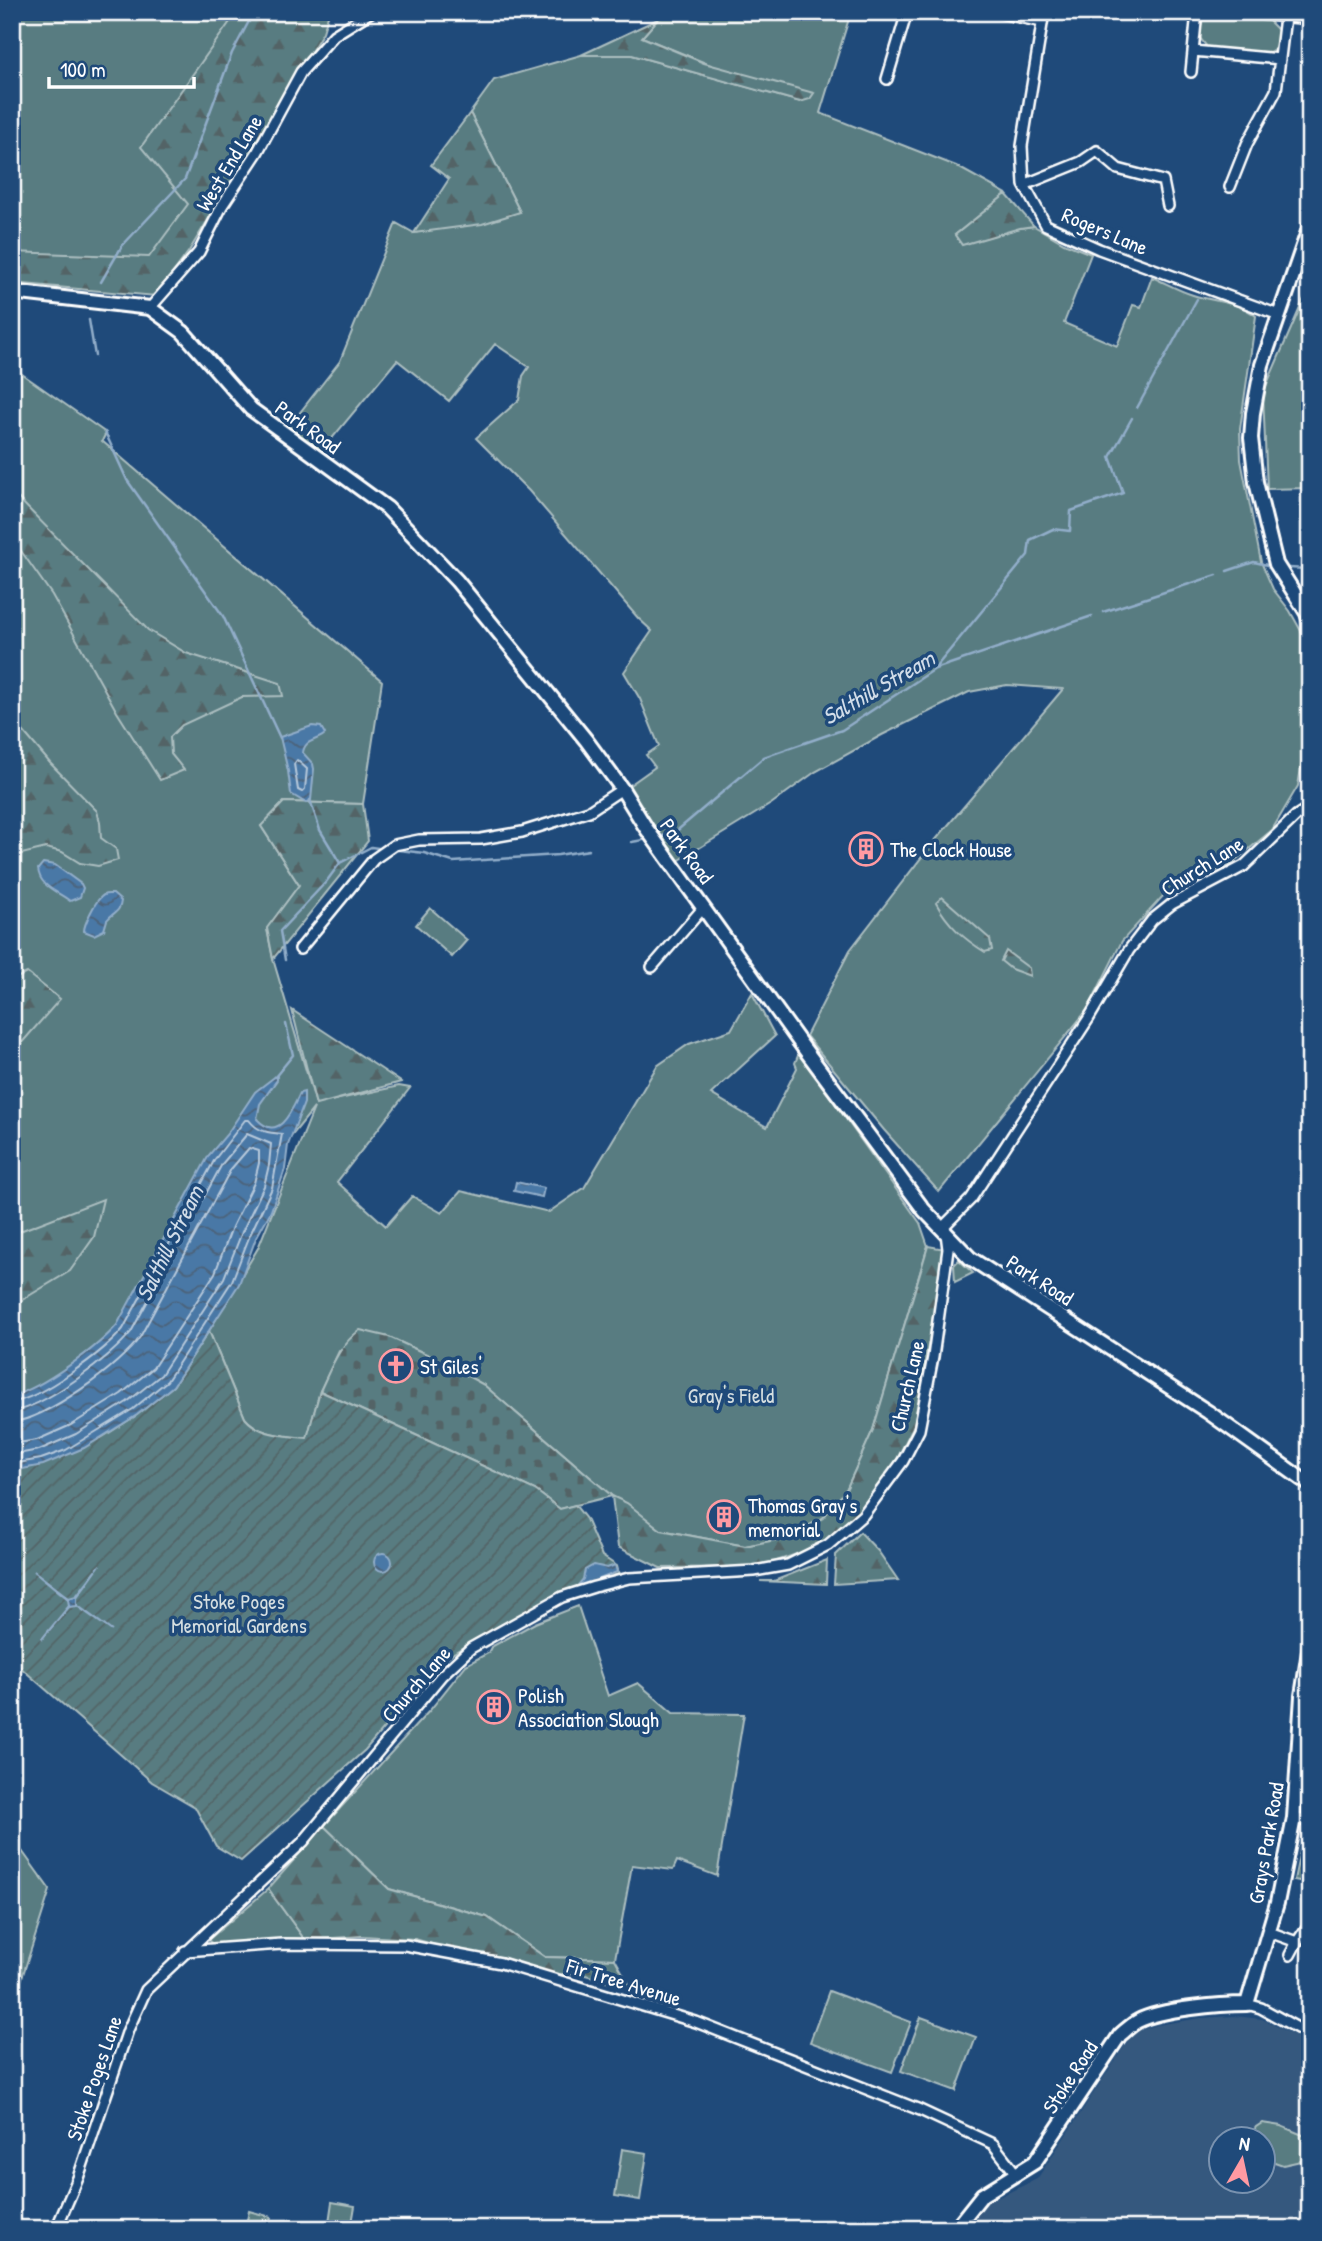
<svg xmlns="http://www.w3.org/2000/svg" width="1322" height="2241" viewBox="0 0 1322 2241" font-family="'Patrick Hand',sans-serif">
<defs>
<pattern id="forest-firs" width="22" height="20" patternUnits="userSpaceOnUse" patternTransform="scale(1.75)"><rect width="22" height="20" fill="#587c81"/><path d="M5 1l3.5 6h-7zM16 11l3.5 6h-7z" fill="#526466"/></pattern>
<pattern id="cemetery-stones" width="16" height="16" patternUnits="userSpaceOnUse" patternTransform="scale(1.75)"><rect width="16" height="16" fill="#587c81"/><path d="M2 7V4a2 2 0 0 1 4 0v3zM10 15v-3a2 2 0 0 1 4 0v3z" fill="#526466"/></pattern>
<pattern id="garden-furrows" width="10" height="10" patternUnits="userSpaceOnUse" patternTransform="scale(1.75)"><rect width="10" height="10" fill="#587c81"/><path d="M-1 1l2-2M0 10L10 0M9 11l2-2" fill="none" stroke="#526466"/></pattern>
<pattern id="water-waves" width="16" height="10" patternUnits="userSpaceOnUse" patternTransform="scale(1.75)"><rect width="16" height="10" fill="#4a78a6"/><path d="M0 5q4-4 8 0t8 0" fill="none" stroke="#4b6279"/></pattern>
</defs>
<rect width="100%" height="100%" fill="#1f4a7a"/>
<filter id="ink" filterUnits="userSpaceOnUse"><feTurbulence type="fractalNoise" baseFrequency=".0143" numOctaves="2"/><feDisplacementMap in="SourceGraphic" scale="14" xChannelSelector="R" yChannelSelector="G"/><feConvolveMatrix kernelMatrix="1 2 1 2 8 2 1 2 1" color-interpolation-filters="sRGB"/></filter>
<g filter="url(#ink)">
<path fill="#35587e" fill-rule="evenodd" d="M1234 2016 1262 2019 1310 2043V2229H968L972 2216 986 2203 1037 2179 1131 2036 1137 2031 1157 2025 1201 2018ZM1220 2140H1262V2182H1220Z"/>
<path fill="#587c81" stroke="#acbec0" stroke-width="2" d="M12 12H302L285 104 255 150 206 199 189 251 12 283Z
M673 12H851L820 113 956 166 1005 193 1006 194 955 235 962 244 1020 228 1034 226 1064 243 1091 254 1064 323 1117 346 1133 305 1141 307 1152 277C1166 283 1179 291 1193 295 1214 302 1238 301 1256 316L1240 429 1241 460 1261 562 1273 589 1290 611 1305 638 1310 688 1309 722 1298 786 1272 830 1231 864 1163 896 1122 941 1088 1009 939 1192 884 1130 806 1036 850 950 928 849 1063 689 1007 685 969 692 882 735 815 772 771 804 678 861 627 787 655 767 646 755 659 746 640 699 624 672 652 631 638 618 529 491 476 438 519 400 523 376 529 367 495 344 449 401 397 360 320 453 287 429 340 361 396 223 414 233 520 212 470 113 494 80 581 55H632L801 102 642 37 658 19Z
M1209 14 1266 18 1278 30 1277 47 1266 54 1208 48 1199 37 1200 23Z
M1310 285V488L1267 489 1263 393Z
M12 367 106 433 102 441 382 681 363 804 284 802 261 826 299 885 267 929 273 959 316 1104 399 1086 410 1088 337 1182 386 1226 412 1196 442 1213 461 1191 549 1212 584 1188 657 1066 689 1044 731 1030 752 993 775 1036 711 1094 767 1127 797 1068 795 1063 799 1053 920 1223 928 1246 873 1430 846 1490 823 1518 786 1538 745 1546 661 1530 612 1496 484 1385 435 1358 389 1337 339 1351 320 1391 307 1439C285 1435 260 1436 245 1418L209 1331 258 1248 314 1108 127 1341 12 1453Z
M430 908 467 940 452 957 416 925Z
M959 1260 973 1273 955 1282 954 1265Z
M578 1606 608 1696 638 1683 673 1713 744 1714 717 1876 677 1861 673 1870 632 1865 615 1959 545 1957 487 1917 389 1889 324 1826 430 1710 466 1665 488 1653 491 1647 535 1623Z
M12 1837 50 1890 12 2009Z
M268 1889 305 1940 215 1946 208 1940Z
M829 1991 911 2022 892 2072 810 2042Z
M921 2017 976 2037 956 2091 901 2071Z
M1262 2123 1281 2126 1310 2138V2159L1283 2165 1263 2158 1262 2140 1251 2139V2134L1256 2127Z
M622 2149 647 2153 640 2200 615 2196Z
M332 2202 355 2206 351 2229H328Z
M249 2211 271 2217 268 2229H245Z"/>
<path fill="url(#forest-firs)" stroke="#acbec0" stroke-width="2" d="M237 12H329L323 32 189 251 156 296 12 283V252L149 257 188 204 141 147Z
M658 19 642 37 704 63 814 93 810 99 800 102 632 55H581Z
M470 113 520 212 482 224 414 233 449 179 431 165Z
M1006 194 1034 226 1020 228 962 245 955 235Z
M12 492 148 630 186 653 280 683 283 696 242 697 182 725 170 737 171 754 184 770 160 780 117 712 52 595 12 538Z
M12 718 50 763 97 811 100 822 101 838 116 849 118 860 98 866 80 863 62 852 46 848 22 854 12 848Z
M284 802 363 804 368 841 273 959 267 928 299 885 261 826Z
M942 897 990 939 992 950 985 952C964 939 948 925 936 903Z
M1006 951 1029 968 1030 976 1011 969 1001 961Z
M27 973 60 999 12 1054V980Z
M292 1010 401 1082 316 1105Z
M103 1199 94 1237 70 1271 12 1306V1234Z
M928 1246 945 1249 914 1425 895 1463 861 1510 819 1546 760 1567 660 1568 618 1547 612 1496 627 1503 661 1530 745 1546 786 1538 823 1518 846 1490 873 1430Z
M860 1532 878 1551 898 1580 834 1584 836 1555Z
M827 1560 826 1584 760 1581H774Z
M324 1826 389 1889 487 1917 545 1957 615 1959 631 1988 582 1974H534L415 1939 362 1936 305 1940 268 1889Z"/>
<path fill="url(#cemetery-stones)" stroke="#acbec0" stroke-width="2" d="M360 1330 389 1337 435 1358 484 1385 612 1496 560 1509 535 1490 320 1391C331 1368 339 1345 360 1330Z"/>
<path fill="url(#garden-furrows)" stroke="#acbec0" stroke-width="2" d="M209 1331 245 1418C260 1436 285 1435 307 1438L320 1391 535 1490 560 1509 575 1505 586 1519 602 1556 617 1566 619 1574 575 1590 479 1637 441 1661 365 1750 241 1861 216 1846 195 1807 152 1782 12 1660V1471L101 1438 137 1415 173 1386Z
M1304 1833 1310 1834V1883L1294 1880Z"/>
<path fill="url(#water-waves)" stroke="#92aeca" stroke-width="2" d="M312 726 321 727 325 734C318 741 304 739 303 753L313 764 314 769 311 800 306 803 291 794 288 771 280 737Z
M43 863 55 865 81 884 83 888 80 897 70 901C57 891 40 887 38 869Z
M113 894 121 901C120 913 113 912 107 920L104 930 94 935 84 931C84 924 95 902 101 897 105 893 107 894 113 894Z
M277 1075V1080L260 1104 257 1119C279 1143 292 1110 300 1093L304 1092V1103L288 1145 285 1169 271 1211 256 1238 239 1284 181 1374 173 1386 137 1415 84 1448 43 1465 12 1471V1396C42 1388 97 1348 117 1325L209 1155 227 1134 255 1092Z
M516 1182 544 1188 542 1197 514 1191Z
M374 1562a9 9 0 1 1 18 0a9 9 0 1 1-18 0Z
M100 1565 77 1597V1605L112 1631 77 1606 69 1607 41 1640 69 1606 68 1599 34 1571 69 1598 76 1596Z
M594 1565 607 1568 615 1565 617 1572 575 1589 583 1579 585 1570Z"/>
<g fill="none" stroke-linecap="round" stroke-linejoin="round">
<path stroke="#b7c9db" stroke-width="2" d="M297 760 307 769 305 789 302 792 298 790 294 764Z
M12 1402C39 1400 105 1351 123 1329L215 1159 245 1120H249C259 1133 268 1132 282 1134L272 1188 250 1235 232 1281 167 1381 133 1409 66 1450 41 1459 12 1464
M12 1411C42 1409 113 1356 131 1332L222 1164 247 1134 271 1144 269 1165 264 1186 242 1232 224 1278 161 1375 127 1402 76 1434 39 1450 12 1455
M12 1422C45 1420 122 1364 140 1337L231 1169 249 1148 259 1151V1163L254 1183 232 1227 215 1273 153 1368 121 1394 71 1425 37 1440 12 1444"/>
<path stroke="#92aeca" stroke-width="2.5" d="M101 282 122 246 185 179 232 53 254 12
M89 320 95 356
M1137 408 1197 299
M105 432 127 480 223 616 280 738
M1288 568 1308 569
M1227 571 1254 562 1267 565
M1103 612 1217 575
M936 667 1028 555 1030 540 1053 529 1070 531 1071 511 1123 493 1110 457 1132 418
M310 800 320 830 340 863
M662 836 673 834 764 757 842 730 935 669 1092 616
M632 842 643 840
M399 850 424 853 453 862 558 855 589 850
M285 960 280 931 326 882 340 863 371 847 378 848
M275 1077 293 1055 286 1024"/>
<defs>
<path id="street" d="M996 12 1042 22
M1044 12 1022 146 1024 185 1046 225 1099 249 1279 315
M1241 12 1310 19
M1193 51 1280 59
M1191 72 1197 12
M887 79 907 12
M1024 185 1081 162 1097 151 1118 169 1163 181 1168 206
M1230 187 1247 144 1276 91 1285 17
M150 308 199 252 222 206 257 153 301 72 334 35 371 12
M300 949 374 859 394 845 419 840 481 839 522 832 589 811 622 789
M652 967 704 907
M1294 1818 1310 1822
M1269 1932 1297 1942 1310 1923
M185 1951 282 1944 405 1945 501 1963 696 2022 920 2110 993 2144 1017 2175
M1290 1955 1297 1942
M1247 2004 1261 2008 1310 2035
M56 2229 78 2178 128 2030 146 1990 303 1842 441 1676 471 1648 562 1597 594 1587 629 1578 754 1571 788 1565 828 1545 863 1515 903 1461 919 1430 933 1357 948 1249 945 1225 971 1199 1089 1018 1129 950 1152 920 1172 904 1244 866 1296 816 1307 809 1310 810"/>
<path id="secondary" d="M1310 226 1262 365 1253 413 1251 438 1256 482 1276 564 1307 613 1310 621
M12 292 150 308 183 332 251 409 387 508 457 581 586 740 622 789 646 828 803 1047 924 1210 970 1258 1208 1412 1310 1485
M955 2229 982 2195 1035 2162 1120 2035C1126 2030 1132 2024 1138 2021 1161 2009 1221 2004 1247 2004L1277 1903 1294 1818 1302 1696 1310 1645"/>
</defs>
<use href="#street" stroke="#fff" stroke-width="14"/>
<use href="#secondary" stroke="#fff" stroke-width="18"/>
<use href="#street" stroke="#1f4a7a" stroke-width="9"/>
<use href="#secondary" stroke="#1f4a7a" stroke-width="12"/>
</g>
</g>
<defs>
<symbol id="building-ring" viewBox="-11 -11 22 22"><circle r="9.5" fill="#1f4a7a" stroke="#ff9aa2" stroke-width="1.5"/><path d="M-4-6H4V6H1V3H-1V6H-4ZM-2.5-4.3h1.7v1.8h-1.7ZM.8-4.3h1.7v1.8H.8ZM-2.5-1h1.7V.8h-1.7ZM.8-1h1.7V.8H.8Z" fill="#ff9aa2"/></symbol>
<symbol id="church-ring" viewBox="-11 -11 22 22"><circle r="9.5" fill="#1f4a7a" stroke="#ff9aa2" stroke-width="1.5"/><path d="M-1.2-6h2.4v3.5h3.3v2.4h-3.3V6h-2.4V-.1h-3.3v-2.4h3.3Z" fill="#ff9aa2"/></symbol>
</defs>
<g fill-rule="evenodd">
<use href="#building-ring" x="847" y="830" width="38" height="38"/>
<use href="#church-ring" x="377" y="1347" width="38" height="38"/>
<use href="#building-ring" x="705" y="1498" width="38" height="38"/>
<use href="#building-ring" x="475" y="1688" width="38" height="38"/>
</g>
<g text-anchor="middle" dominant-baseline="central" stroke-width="7" stroke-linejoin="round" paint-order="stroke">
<g font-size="21" fill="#fff" stroke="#1f4a7a">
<text transform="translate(229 163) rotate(-59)">West End Lane</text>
<text transform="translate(1105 231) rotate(23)">Rogers Lane</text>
<text transform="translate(308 427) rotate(36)">Park Road</text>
<text transform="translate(687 851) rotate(54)">Park Road</text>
<text transform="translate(1202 866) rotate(-32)">Church Lane</text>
<text transform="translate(1040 1280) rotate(33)">Park Road</text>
<text transform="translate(907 1386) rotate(-77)">Church Lane</text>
<text transform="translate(416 1684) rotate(-49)">Church Lane</text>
<text transform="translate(1266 1843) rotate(-80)">Grays Park Road</text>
<text transform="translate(624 1982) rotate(17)">Fir Tree Avenue</text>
<text transform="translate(1070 2077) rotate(-57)">Stoke Road</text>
<text transform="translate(94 2078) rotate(-71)">Stoke Poges Lane</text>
</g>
<g font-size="21" fill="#fff" stroke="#1f4a7a" text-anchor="start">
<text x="890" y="849">The Clock House</text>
<text x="420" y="1366">St Giles'</text>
<text x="748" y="1505">Thomas Gray's<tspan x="748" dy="24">memorial</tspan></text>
<text x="518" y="1695">Polish<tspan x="518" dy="24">Association Slough</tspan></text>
</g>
<g font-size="21" fill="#d5dee0" stroke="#1f4a7a">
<text x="731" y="1395">Gray's Field</text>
<text x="239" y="1601">Stoke Poges<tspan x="239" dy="24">Memorial Gardens</tspan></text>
</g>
<g font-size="23" font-style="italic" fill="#d2dde9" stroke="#1f4a7a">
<text transform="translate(878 687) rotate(-30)">Salthill Stream</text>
<text transform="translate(169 1243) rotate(-64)">Salthill Stream</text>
</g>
</g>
<rect width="1322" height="2241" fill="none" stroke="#1f4a7a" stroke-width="42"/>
<rect x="21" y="21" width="1280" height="2199" fill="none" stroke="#fff" stroke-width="2.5" filter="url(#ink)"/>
<g transform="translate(1242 2160) rotate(9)"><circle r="33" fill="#1f4a7a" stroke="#7992af" stroke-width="2"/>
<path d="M0-5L12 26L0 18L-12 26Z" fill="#ff9aa2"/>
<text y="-10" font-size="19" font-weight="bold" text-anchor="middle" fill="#ffffff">N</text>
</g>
<path d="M49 77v10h145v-10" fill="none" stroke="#ffffff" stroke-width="3.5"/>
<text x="60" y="77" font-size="21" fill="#ffffff" stroke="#1f4a7a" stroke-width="5" paint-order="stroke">100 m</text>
</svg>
